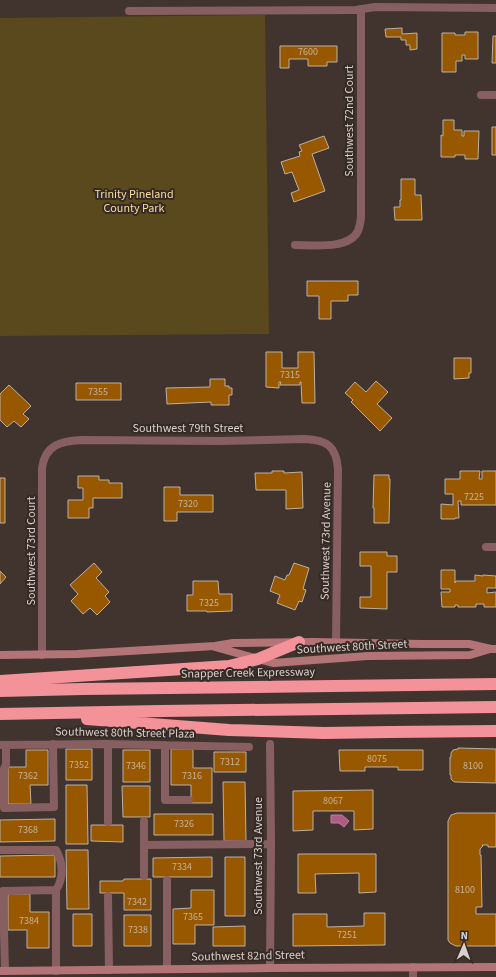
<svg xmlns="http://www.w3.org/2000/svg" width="496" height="977" viewBox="0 0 496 977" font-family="'Source Sans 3',sans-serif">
<rect width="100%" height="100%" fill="#41342f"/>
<path fill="#59491d" d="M265 15 269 334 0 336V18Z"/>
<path fill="#af5c85" stroke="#bc7f9b" d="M331 815H342L349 821 344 827 339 823H331Z"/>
<path fill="#975800" stroke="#bcb0a5" d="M402 28V34L417 33V49L410 50V45H406V40H401V37H386L385 29Z
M465 32H478V59H465V55H462V61H456V72H442V33H455V35H465Z
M493 36H496V63H492Z
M280 46H337V62H327V66H308V59H289V68H280Z
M443 120H454V130H462V136H464V131H479L478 159H465V155H455V157H441V135L443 136Z
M492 127H496V155H492Z
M324 136 329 148 312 154 325 191 294 202 291 193 299 190 292 172 285 174 281 162 300 156 299 152 302 151 299 145Z
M401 179H415V195H421L422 220H395L394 207H400V200H401Z
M307 281H358V295H348V301H331V319H319V296H307Z
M266 352H282V368H298V352H314L315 403H302L301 382H300V385H280L281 382H279V388L266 387Z
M454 358H471V373H469V378L454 379Z
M210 379H225V386H229V388H232V395H229V405H211V402L167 404 166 388 210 387Z
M376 381 388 392 377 404 392 418 380 431 351 402 353 400 345 393 355 382 366 392Z
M76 383H121V400H76Z
M9 385 31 406 23 414 29 419 21 427 14 421 7 427 0 420V394Z
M272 471H284V473L302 472 303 508 286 509V490H256L255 473H272Z
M460 471H480L479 479H482V471H496V505H461V501H458L459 518H455V519H441V504L453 505V494H445V479H460Z
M374 475H389V479H390L389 523H374V508H373Z
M78 476H99V480H109V483H122V498H93V508H89V518H68V500H83V488H78Z
M0 478H5V523H0Z
M164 487H180V495H213V512H177V521H164Z
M360 552H387V556H397V572H387V609L360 608V597H371V566H360Z
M94 563 102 572 96 578 109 592 105 596 110 602 97 615 90 608 83 614 71 601 78 594 70 585Z
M294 563 309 568 303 589 306 590 302 602 299 601 295 610 277 603 280 595 270 591 275 576 285 580 287 575H289Z
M441 570H455V583L456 581H475V575L483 576V575L496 576V588H487V593L496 592V607H484V604H476V607H458V605H455V607H442L441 592H450V589H441Z
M0 571 6 577 0 584Z
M193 581H218L219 594H232V611L207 612V611H187V595H193Z
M458 748 496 749V783L455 782 453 781 451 779V775H450V757H451V753L453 750 458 749Z
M66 749H92V780H66Z
M171 749H193V768H212V803H191V785H171Z
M26 750H48V785H30L31 804H8V767H26Z
M123 750H150V782H123Z
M339 750H423V770H398V767H365V771H340Z
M214 752H246V772H214Z
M223 782H245L246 841H224Z
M66 785H87L88 844H66Z
M122 786H150V817H123Z
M373 790V829L354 830V811H313V830L293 831V791Z
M457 813H496V847H488V845H482L483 846 480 849V855H481L482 907H476V914H496V946H456L450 943 448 940V821L451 815Z
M154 814H213V835H154Z
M55 819V841L0 842V820Z
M91 825H123V842L91 841Z
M66 850H88L89 909H67Z
M298 854H376V892L359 893V873L315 874 316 893H298Z
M55 855V877H0V856Z
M212 857V877H153V858Z
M225 857H245V916H225Z
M124 879H151V910H124V893H100V881H123Z
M191 890H214V925H195V944H173V909L191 908Z
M8 894H30V912H49V948H27V930H8Z
M364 913H385V945L293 946V914H327V927L364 926Z
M73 914H92V946H73Z
M124 915H151V946H124Z
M245 926V946H213V927Z"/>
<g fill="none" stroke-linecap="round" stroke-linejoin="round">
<path stroke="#875f61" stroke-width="8" d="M129 11 356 10 375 7 496 8
M481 95H496
M295 245C312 245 349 250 358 231 360 226 361 221 361 215V9
M486 547H496
M42 655V468C45 445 61 441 81 440L219 441 305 439C327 440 336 446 338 469L336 642
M108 744V822
M270 744 271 844 270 968
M0 745 106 744 249 747
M6 745V764L4 769V808L54 807 53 744
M165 745V800H189
M144 845 271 844
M0 850H56C63 862 64 878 56 890
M144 876V821
M108 896 109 970
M167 969V880
M5 971 3 891 56 890V971
M413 977V967"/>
<path stroke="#b37478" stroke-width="8" d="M215 647 273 663 368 656 470 655 490 649
M0 655 77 654 215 646 233 643 314 642 422 644H469L491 649H496
M0 971 270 968 496 967"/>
<path stroke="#f39299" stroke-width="12" d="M0 681 229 666 258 659 299 642
M0 691 83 689 496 684
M0 714 161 711 496 707
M87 719 229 730 324 733 390 732 496 731"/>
</g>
<g text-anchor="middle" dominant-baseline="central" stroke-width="4" stroke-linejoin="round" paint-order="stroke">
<g font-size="10" fill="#c8b29a">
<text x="308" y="52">7600</text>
<text x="290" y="375">7315</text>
<text x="98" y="392">7355</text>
<text x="474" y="497">7225</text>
<text x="188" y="504">7320</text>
<text x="209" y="603">7325</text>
<text x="377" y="759">8075</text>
<text x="230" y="762">7312</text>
<text x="79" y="765">7352</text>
<text x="136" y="766">7346</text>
<text x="473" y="766">8100</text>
<text x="28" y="776">7362</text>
<text x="192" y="776">7316</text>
<text x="333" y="801">8067</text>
<text x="184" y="824">7326</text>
<text x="28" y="830">7368</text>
<text x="182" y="867">7334</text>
<text x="465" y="890">8100</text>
<text x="137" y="902">7342</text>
<text x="193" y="917">7365</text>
<text x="29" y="921">7384</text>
<text x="138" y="930">7338</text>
<text x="347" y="935">7251</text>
</g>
<g font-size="12" fill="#d9d0cd" stroke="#362a25">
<text transform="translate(349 121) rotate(-90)">Southwest 72nd Court</text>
<text x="188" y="428">Southwest 79th Street</text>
<text transform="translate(326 541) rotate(-89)">Southwest 73rd Avenue</text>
<text transform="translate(31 551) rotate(-90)">Southwest 73rd Court</text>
<text transform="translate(352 647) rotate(-3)">Southwest 80th Street</text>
<text transform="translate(248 673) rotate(-1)">Snapper Creek Expressway</text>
<text transform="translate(125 733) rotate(1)">Southwest 80th Street Plaza</text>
<text transform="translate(258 856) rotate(-90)">Southwest 73rd Avenue</text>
<text transform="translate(248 956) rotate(-1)">Southwest 82nd Street</text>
</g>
<g font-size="12" fill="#f8de9c" stroke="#362a25">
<text x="134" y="194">Trinity Pineland<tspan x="134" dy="14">County Park</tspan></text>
</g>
</g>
<g transform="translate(464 945) rotate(2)" stroke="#362a25" stroke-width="3" paint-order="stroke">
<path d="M0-3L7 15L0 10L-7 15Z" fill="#d9d0cd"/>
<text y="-6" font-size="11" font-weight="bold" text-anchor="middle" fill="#d9d0cd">N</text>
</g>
</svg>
